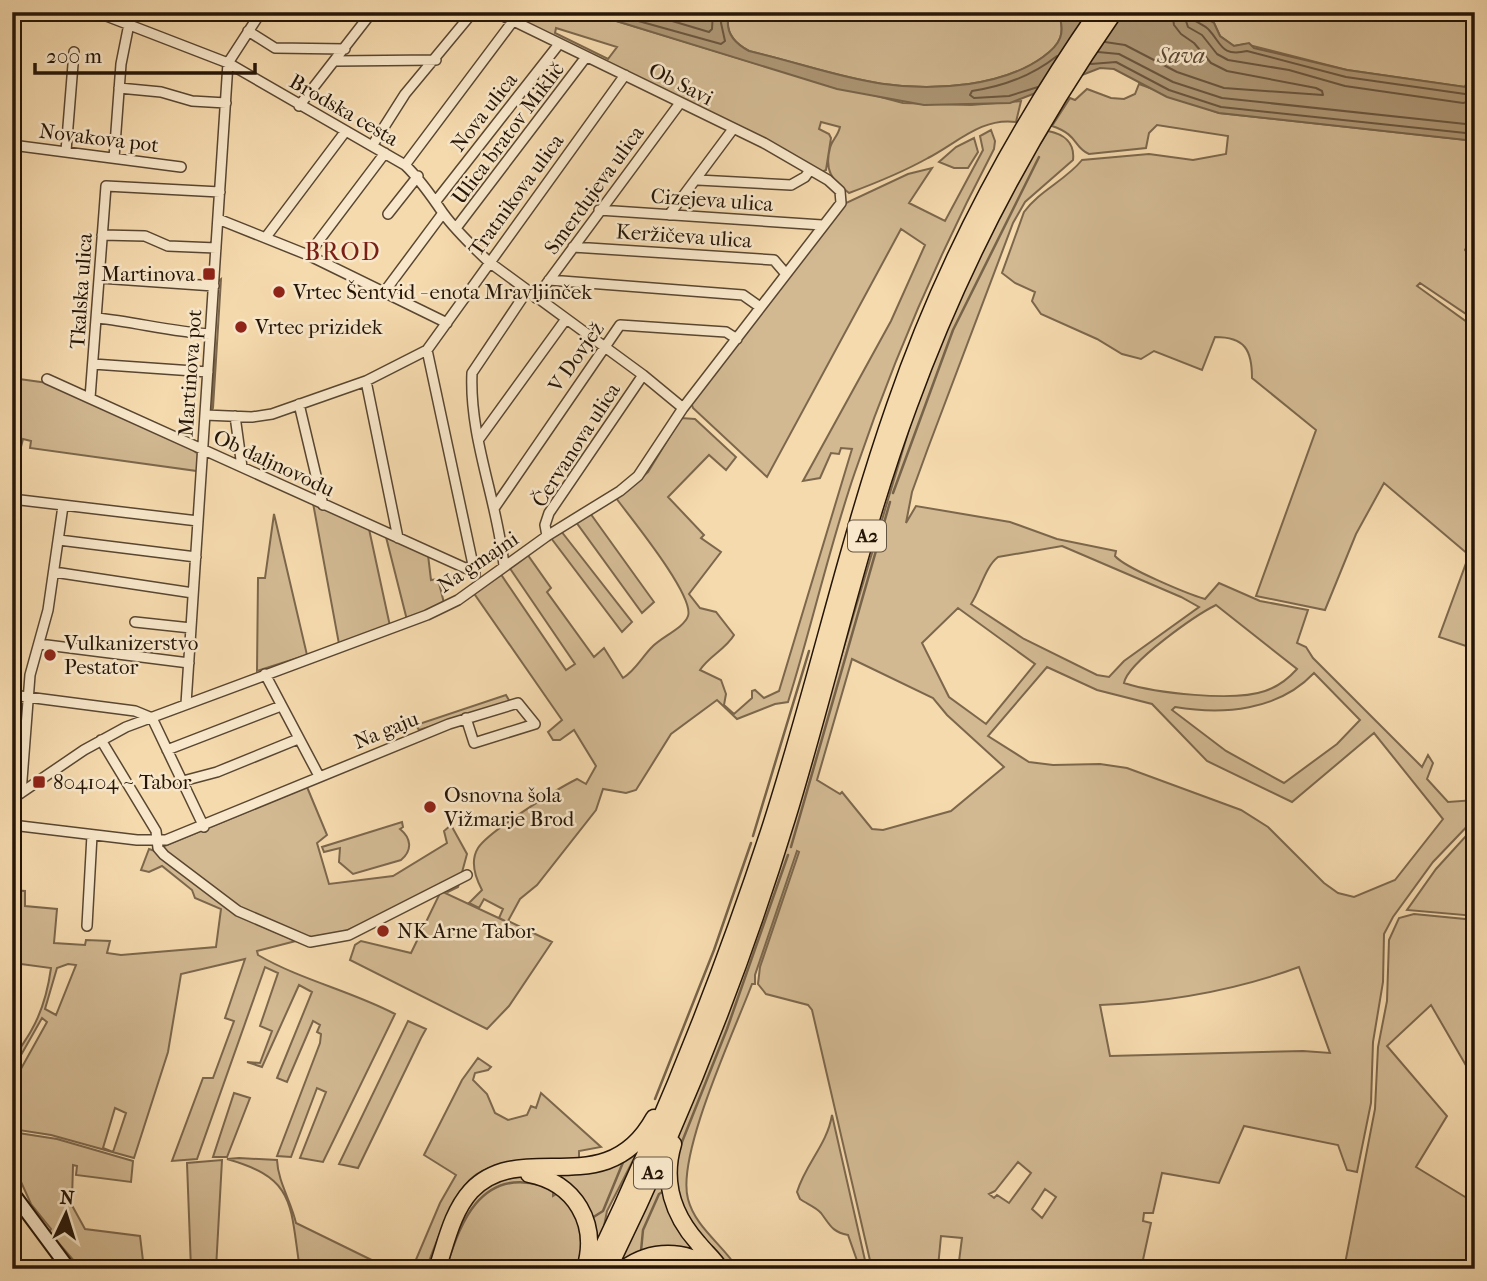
<svg xmlns="http://www.w3.org/2000/svg" width="1487" height="1281" viewBox="0 0 1487 1281" font-family="'IM FELL French Canon',serif">
<rect width="100%" height="100%" fill="#f5daae"/>
<filter id="stains"><feTurbulence type="fractalNoise" baseFrequency=".00286" numOctaves="4"/><feColorMatrix values="0 0 0 0 .2 0 0 0 0 .09 0 0 0 0 .02 0 0 0 .5 -.17"/></filter>
<radialGradient id="worn" r=".72"><stop offset=".6" stop-color="#630" stop-opacity="0"/><stop offset="1" stop-color="#630" stop-opacity=".3"/></radialGradient>
<path fill="#d2b992" stroke="#7c674c" stroke-width="2" fill-rule="evenodd" d="M505 12H587L764 66 903 103 971 105 1021 101 1016 122C982 117 957 143 928 158 903 172 876 183 849 193 832 180 824 171 830 148 832 140 838 136 840 127L821 122 819 129 829 134 831 138 826 170 822 172ZM556 28 617 47 608 59 555 33Z
M730 12H1058C1066 33 1061 44 1043 57 1021 73 996 80 969 84 883 96 830 70 749 51 734 43 723 31 730 12Z
M1195 12H1433L1475 18V73L1470 74 1465 87 1347 70 1245 44 1234 46 1220 36 1214 23Z
M1139 84 1219 113 1475 141V248L1469 243 1465 250 1475 262V320L1420 283 1417 286 1467 322 1475 324V649L1439 637 1469 555 1384 483 1356 534 1325 610 1256 596 1316 430 1252 378C1252 350 1245 337 1215 337L1202 370 1154 351 1141 359 1122 354 1097 339 1041 314 1032 301 1035 292 1015 283 1002 273 1024 212C1039 191 1066 180 1082 160L1149 154 1193 160 1226 154 1228 136 1157 125 1149 133 1146 148 1089 154C1073 147 1079 135 1052 126L1070 98 1075 100 1087 89 1111 98 1124 99 1135 94Z
M991 130 995 141 994 149C939 254 893 360 855 472 829 547 812 626 788 702L775 704 737 719 717 700 671 734 636 790 626 793 603 789 596 810 537 885 520 899 508 921 552 942 509 1006 487 1029 350 960 355 945 361 941 411 953 441 891 505 921 499 918 503 909 484 899 479 908 469 903 482 890C475 877 470 861 478 848 489 831 557 789 577 779L586 784 596 766 574 730 560 740H553L548 732 562 720 473 592 500 573 566 670 575 664 509 567 527 554 551 588 547 592 594 657 604 648 623 678C635 671 642 657 652 647 661 637 684 628 688 616 695 596 630 517 616 498L648 472 681 418 695 419 736 457 726 470 709 455 668 497 704 535 701 538 721 552 689 594 700 608 716 612 734 635C726 649 709 656 700 670L721 680 726 694 724 705 734 714 752 698V691L755 690 764 698 779 691 852 449 841 448 839 454 831 453 820 478 803 481 891 321 925 245 901 229 767 477 693 408 691 402 846 203 908 174 932 168 909 203 945 221 983 150 980 136Z
M1048 131C1064 134 1075 143 1073 160L1025 202 1013 223 928 448 912 492 906 523 916 506 1010 522 1057 539 1116 551 1115 556C1125 568 1188 594 1205 599L1219 583 1260 601 1308 610 1297 643 1306 647 1313 658 1422 767 1428 755 1433 763 1427 779 1448 802 1475 800V818L1433 862 1393 917 1384 934 1383 982 1373 1042 1371 1103 1357 1172 1347 1170 1338 1145 1244 1126 1219 1183 1162 1173 1153 1213H1144L1143 1221 1151 1223 1141 1269H958L962 1238 941 1236 938 1267 949 1269H872L812 1010 808 1005 766 994 758 984 760 967 799 852 797 851 755 975V984H752C734 1032 676 1155 688 1199 695 1227 723 1245 738 1269H727L694 1233 674 1191 677 1138 726 1017 773 884 916 406 955 308 1011 191ZM1062 546 1181 597 1199 607 1124 661 1109 677 1097 675 1024 639 971 604C981 589 985 567 998 557ZM1216 605 1297 669C1289 678 1277 687 1265 691 1234 702 1155 693 1124 683 1128 662 1196 615 1216 605ZM958 608 1035 664 986 724 949 697 922 643ZM852 659 933 698 947 715 1004 767 951 811 883 830 872 829 842 792 840 794 817 780ZM1047 667 1097 690 1152 704 1207 761 1292 802 1374 733 1443 819 1395 880 1354 897 1338 893 1324 883 1268 827 1241 810 1127 768 1100 764 1053 765 1029 762 988 736ZM1314 673 1360 720 1337 744 1284 783 1226 751 1172 710 1175 707C1223 715 1278 711 1314 673ZM1299 967 1330 1053 1303 1051 1110 1056 1100 1005C1169 1002 1234 991 1299 967ZM1018 1162 1031 1173 1009 1203 997 1195 994 1198 989 1194 995 1191ZM1045 1189 1056 1197 1042 1218 1032 1209Z
M974 138 978 152 968 168H954L939 162 956 147Z
M221 279 213 408 212 410 217 282Z
M12 378 48 383 188 446 198 454 197 471 30 448 31 441 23 439 21 447 12 446Z
M313 503 369 529 390 626 339 644Z
M590 513 654 602 642 613 576 522Z
M274 514 307 655 257 671 258 578H265Z
M561 531 632 622 622 632 551 538Z
M386 537 428 555 431 580 438 579 444 603 407 620Z
M506 695 510 702 419 730 416 725Z
M307 787 327 835 317 843 329 884 393 876 447 843 444 831 451 825 467 854 458 887 448 892 439 888 346 931 310 939 240 910 168 856 162 847Z
M402 822 403 827 400 829C411 838 413 850 401 860L353 874 339 862 340 848 324 852 322 847Z
M1475 826V916L1407 910 1436 869Z
M149 849 158 852 248 920 296 941 257 951 258 955C301 980 351 991 395 1014L323 1162 300 1158 326 1092 317 1088 291 1157 277 1156 320 1043 321 1034 317 1032 320 1025 313 1021 287 1082 277 1078 312 992 299 985 262 1067 247 1062 260 1063 272 1031 260 1026 278 973 265 967 197 1159 172 1161 203 1078H213L234 1021 225 1018 245 959 181 974 168 1052 134 1158 51 1135 12 1129V1085L47 1022 42 1018 12 1071C12 1056 24 1044 31 1031 42 1012 48 990 51 968L21 964 12 966V890L25 891V906L57 909 54 943 85 945 86 940 110 941 107 953 121 955 216 947 221 909 195 898 192 890 162 866 149 872 141 870ZM68 964 76 965 56 1015 45 1009 57 968ZM115 1108 126 1113 113 1152 103 1148Z
M1414 914 1475 920V1081L1431 1005 1387 1046 1447 1116 1416 1167 1475 1203V1269H1344L1375 1109 1378 1047 1387 1001 1389 940 1399 918Z
M408 1021 426 1029 421 1038 358 1168 339 1164Z
M478 1058 491 1067 488 1070 475 1073 473 1080 487 1094 495 1113 508 1120 527 1115 531 1106 536 1108 541 1093 601 1147 579 1151V1161C465 1160 466 1165 426 1269H412L440 1203 456 1175 424 1155 462 1080Z
M234 1093 250 1098 227 1157H213Z
M832 1115 867 1269H860L848 1235C832 1232 830 1225 821 1213 816 1207 807 1204 800 1199L797 1192C806 1163 827 1145 832 1115Z
M12 1132 57 1139 133 1161 131 1182 76 1175 77 1166 73 1165 72 1200H69L85 1229 140 1236 144 1269H120L116 1266 113 1269H81L49 1232 51 1229 31 1204 12 1162Z
M643 1141 607 1211 603 1231 593 1249V1230L550 1175Z
M239 1158 277 1160C278 1182 291 1201 296 1223L390 1269 354 1261 352 1269H326L299 1263C290 1202 294 1178 227 1159Z
M222 1160 216 1269H191L187 1163Z
M662 1171 698 1256 617 1269Z
M532 1177 553 1186V1196L558 1193 580 1213 582 1269H443C461 1221 469 1173 532 1177Z"/>
<path fill="#ae9775" stroke="#776349" stroke-width="2" d="M587 12H730C723 31 734 43 749 51 830 70 883 96 969 84 996 80 1021 73 1043 57 1061 44 1066 33 1058 12H1195L1214 23 1220 36 1234 46 1249 43 1254 48 1347 70 1465 87 1470 74 1475 73V141L1219 113 1167 97 1114 69 1100 68 1010 103 924 105 837 89Z"/>
<g fill="none" stroke-linecap="round" stroke-linejoin="round">
<path stroke="#6a563e" stroke-width="2" d="M606 12 721 44 725 41 721 23 723 12
M642 12 709 32 712 29 713 12
M1183 12 1188 27 1202 35 1217 54 1228 60 1289 70 1345 86 1463 103 1475 100
M1191 12 1194 20C1198 23 1206 26 1209 30 1222 44 1221 57 1247 51L1346 77 1465 94 1475 88
M1105 42 1125 45 1177 72 1224 88 1323 95 1322 91 1316 88 1227 71 1211 63 1194 43 1181 34 1174 25 1172 12
M1098 52 1119 54 1173 82 1222 98 1475 125
M1091 64 1116 62 1169 90 1221 107 1475 134
M1038 87 1009 96 974 98 970 95 972 91C1005 86 1032 76 1057 56"/>
<path stroke="#776349" stroke-width="2.5" d="M893 493 953 330 1039 157
M753 836 809 651
M791 847 890 502
M655 1099 714 950 751 843
M680 1147 727 1029 788 855
M592 1218 603 1211 624 1160
M641 1251 643 1230 659 1194 664 1191
M446 1269C459 1223 481 1169 540 1185
M643 1269 657 1263"/>
<defs>
<path id="minor" d="M96 12 228 63 405 165C421 180 431 196 443 213 456 231 473 247 489 262L643 375 683 408
M1458 12 1475 16
M248 31 275 48 345 49
M335 61 436 60
M119 88 161 92 192 101 226 103
M299 106 372 12
M12 145 181 167
M372 146 405 94 473 12
M66 151 74 52
M114 158 121 64 129 24
M405 165 513 21
M698 180 791 185 805 177 810 170
M436 201 559 44
M599 210 822 225
M388 214 418 176
M669 215 733 129
M218 219 308 255 447 323
M456 228 586 57
M102 235 145 236 168 246 216 248
M266 237 345 132
M573 247 774 260 786 274
M308 255 385 153
M100 278 214 286
M549 280 743 295 760 307
M385 291 443 213
M536 298 680 103
M97 318C136 322 172 332 210 334
M427 350 475 574
M93 364 208 372
M47 379 474 572
M366 381 398 538
M90 398 106 186 220 192
M299 404 323 505
M205 415 252 417 272 414 366 381 427 350 625 75
M235 416 242 467
M479 439 566 319
M12 499 198 521
M495 507 620 325 726 332 737 339
M547 536 545 525 549 513 643 375
M59 540 196 557
M504 566C498 502 469 438 472 373L527 291
M54 572 193 593
M135 622 191 628
M39 644 189 663
M265 674 319 776
M12 695 135 711 152 718 204 827
M186 704 228 63 261 12
M101 740 156 831 158 848 164 855 238 911 310 942 349 935 467 875
M167 750 281 706
M183 781 217 772 298 739
M21 793 30 675 48 610 63 506
M12 799 84 750 126 727 427 615 458 600 547 536 620 491 638 476 683 408 841 203 840 191 828 180 764 143 495 12
M12 825 137 840H166L449 724 518 703 535 724 474 743 466 718
M87 926 92 835"/>
<path id="secondary" d="M12 1192 69 1269"/>
<path id="motorway" d="M673 1144C662 1181 673 1215 698 1243 705 1252 714 1259 720 1269
M529 1174C575 1183 599 1223 585 1269
M437 1269C446 1243 452 1212 471 1191 522 1137 606 1205 654 1118
M593 1269C661 1127 720 981 769 832 815 691 846 546 895 406 943 266 1014 133 1098 12
M608 1269C679 1124 740 972 787 818 829 681 859 539 909 405 960 265 1029 134 1114 12
M624 1269C651 1249 685 1249 712 1269"/>
</defs>
<use href="#minor" stroke="#594631" stroke-width="12"/>
<use href="#secondary" stroke="#251507" stroke-width="16"/>
<use href="#motorway" stroke="#251507" stroke-width="19"/>
<use href="#minor" stroke="#f8e7ca" stroke-width="9"/>
<use href="#secondary" stroke="#f8e7ca" stroke-width="12"/>
<use href="#motorway" stroke="#f5daae" stroke-width="16"/>
</g>
<g fill="#8f2418" stroke="#f8e7ca" stroke-width="2.5">
<rect x="202" y="267" width="14" height="14" rx="3.5"/>
<circle cx="279" cy="292" r="7"/>
<circle cx="241" cy="327" r="7"/>
<circle cx="50" cy="655" r="7"/>
<rect x="32" y="775" width="14" height="14" rx="3.5"/>
<circle cx="430" cy="807" r="7"/>
<circle cx="383" cy="931" r="7"/>
</g>
<g text-anchor="middle" dominant-baseline="central" stroke-width="5" stroke-linejoin="round" paint-order="stroke">
<g fill="#f8e7ca" stroke="#645442" stroke-width="2">
<rect x="848" y="520.5" width="38" height="31" rx="5"/>
<rect x="634" y="1157.5" width="38" height="31" rx="5"/>
</g>
<g font-size="19" font-weight="bold" fill="#251507">
<text x="867" y="536">A2</text>
<text x="653" y="1173">A2</text>
</g>
<g font-size="21" fill="#251507" stroke="#f8e7ca">
<text transform="translate(681 84) rotate(27)">Ob Savi</text>
<text transform="translate(344 110) rotate(30)">Brodska cesta</text>
<text transform="translate(484 112) rotate(-52)">Nova ulica</text>
<text transform="translate(508 133) rotate(-53)">Ulica bratov Miklič</text>
<text transform="translate(99 138) rotate(7)">Novakova pot</text>
<text transform="translate(594 190) rotate(-54)">Smerdujeva ulica</text>
<text transform="translate(516 195) rotate(-54)">Tratnikova ulica</text>
<text transform="translate(712 200) rotate(4)">Cizejeva ulica</text>
<text transform="translate(684 236) rotate(4)">Keržičeva ulica</text>
<text transform="translate(81 291) rotate(-86)">Tkalska ulica</text>
<text transform="translate(576 357) rotate(-55)">V Dovjež</text>
<text transform="translate(190 373) rotate(-86)">Martinova pot</text>
<text transform="translate(576 445) rotate(-57)">Červanova ulica</text>
<text transform="translate(274 463) rotate(25)">Ob daljnovodu</text>
<text transform="translate(478 562) rotate(-34)">Na gmajni</text>
<text transform="translate(386 730) rotate(-22)">Na gaju</text>
</g>
<g font-size="21" fill="#251507" stroke="#f8e7ca" text-anchor="start">
<text x="195" y="274" text-anchor="end">Martinova</text>
<text x="293" y="292">Vrtec Šentvid - enota Mravljinček</text>
<text x="255" y="327">Vrtec prizidek</text>
<text x="64" y="643">Vulkanizerstvo<tspan x="64" dy="24">Pestator</tspan></text>
<text x="53" y="782">804104 ~ Tabor</text>
<text x="444" y="795">Osnovna šola<tspan x="444" dy="24">Vižmarje Brod</tspan></text>
<text x="397" y="931">NK Arne Tabor</text>
</g>
<g font-size="23" font-style="italic" fill="#5c4933" stroke="#f8e7ca">
<text x="1181" y="55">Sava</text>
</g>
<g font-size="24" letter-spacing="2" fill="#7a1f14" stroke="#f8e7ca">
<text x="343" y="252">BROD</text>
</g>
</g>
<rect width="1487" height="1281" fill="none" stroke="#f5daae" stroke-width="42"/>
<rect x="14" y="14" width="1459" height="1253" fill="none" stroke="#251507" stroke-width="3.5"/>
<rect x="21" y="21" width="1445" height="1239" fill="none" stroke="#251507" stroke-width="2"/>
<g transform="translate(66 1214) rotate(4)" stroke="#f8e7ca" stroke-width="5" paint-order="stroke">
<path d="M0-5L12 26L0 18L-12 26Z" fill="#251507"/>
<text y="-10" font-size="19" font-weight="bold" text-anchor="middle" fill="#251507">N</text>
</g>
<path d="M35 63v10h220v-10" fill="none" stroke="#251507" stroke-width="3.5"/>
<text x="46" y="63" font-size="21" fill="#251507" stroke="#f8e7ca" stroke-width="5" paint-order="stroke">200 m</text>
<rect width="100%" height="100%" filter="url(#stains)"/>
<rect width="100%" height="100%" fill="url(#worn)"/>
</svg>
